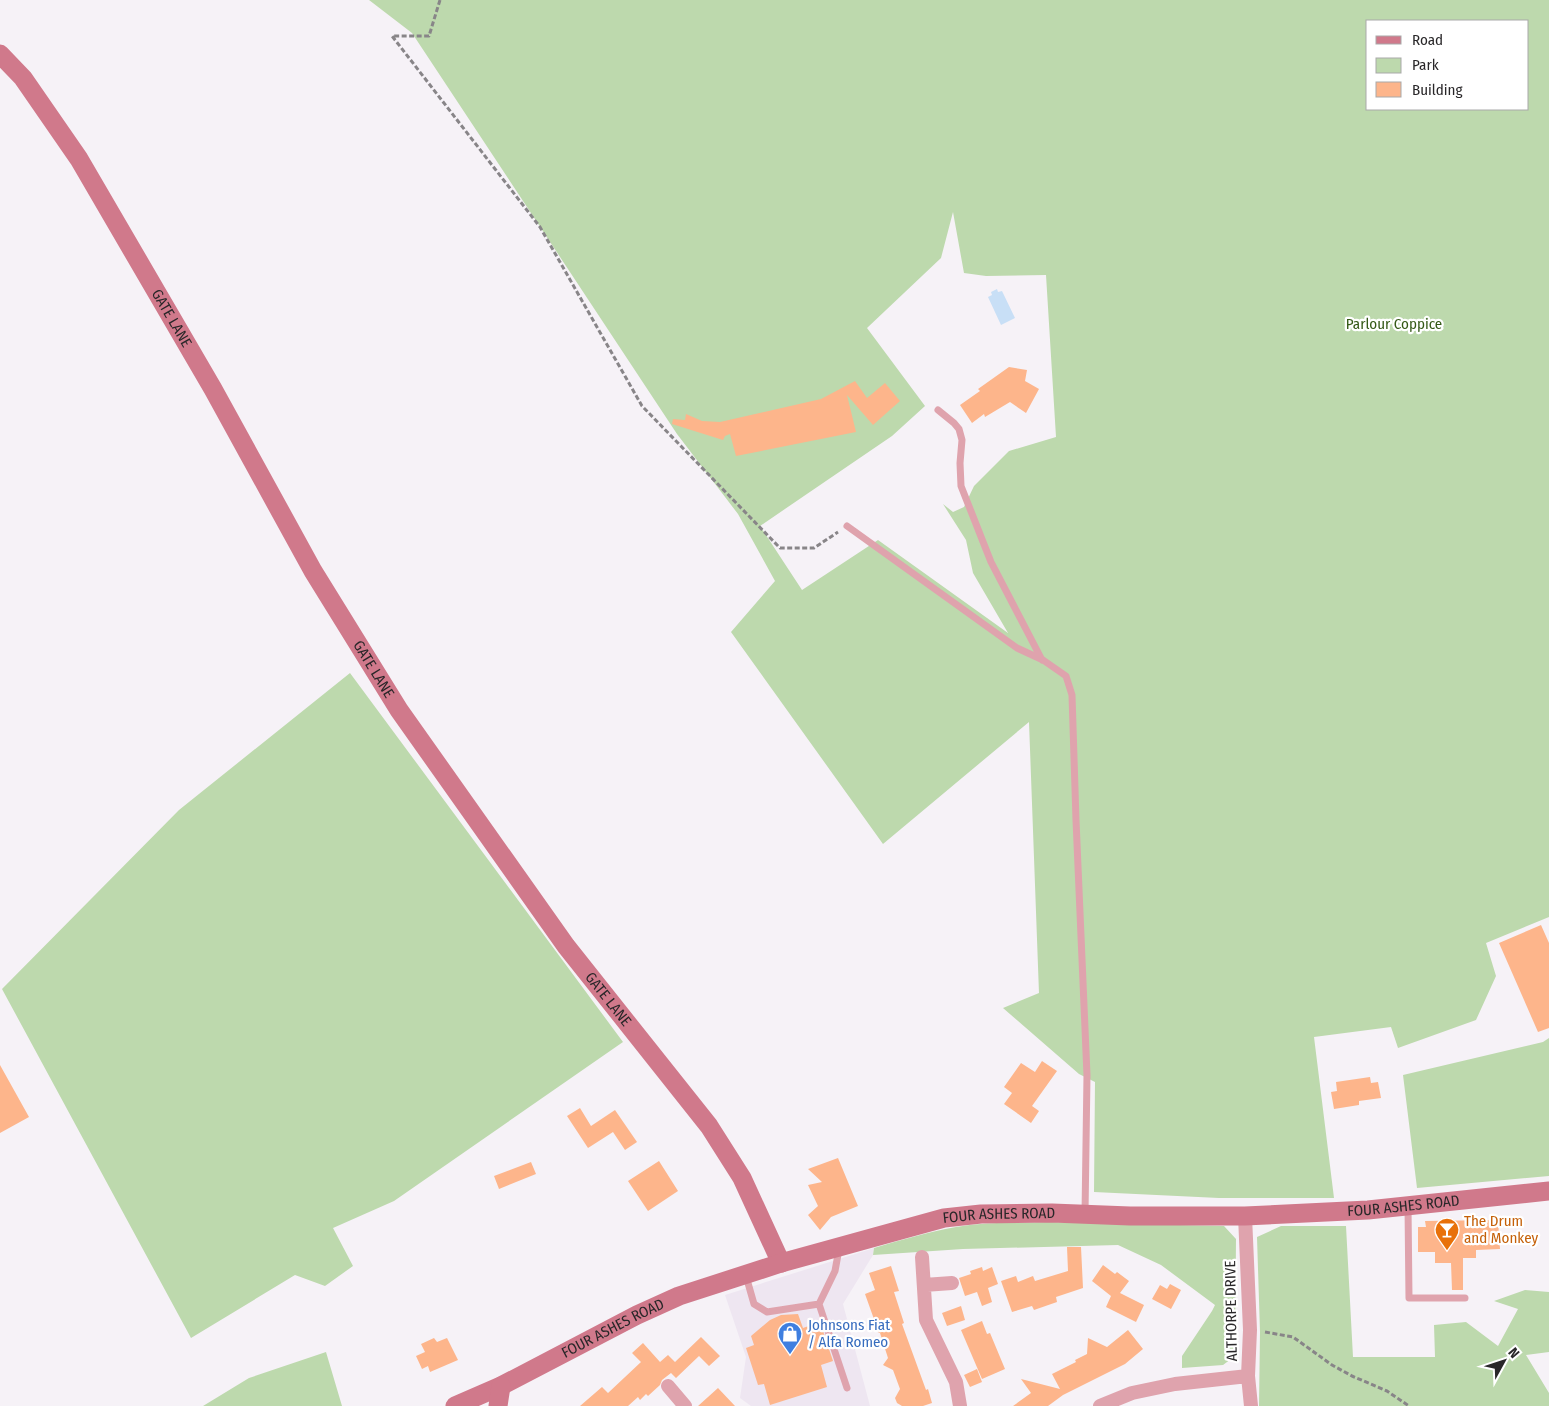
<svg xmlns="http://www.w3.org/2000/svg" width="1549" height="1406" viewBox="0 0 1549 1406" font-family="'Fira Sans Condensed',sans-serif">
<rect width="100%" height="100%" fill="#f6f2f7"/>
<path fill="#eee6f1" d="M874 1248 873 1255 843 1304 870 1406H751L740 1398 746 1357 725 1295Z"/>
<path fill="#bdd9ad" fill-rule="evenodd" d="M369 0H1549V917L1486 943 1496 976 1476 1020 1398 1048 1391 1027 1314 1037 1334 1198H1219L1094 1192 1095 1082 1079 1074 1003 1008 1039 993 1029 722 883 844 731 632 775 581 738 514 677 434 412 33ZM1368 21H1528V109H1368ZM953 212 964 273 986 276 1046 275 1056 437 1009 451 974 486 964 507 953 512 943 504 966 540 973 573 1008 633 878 540 802 590 760 526 892 436 925 406 867 328 941 258Z
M350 673 623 1042 394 1201 333 1228 353 1266 325 1286 295 1275 191 1338 2 989 179 810Z
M1549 1038V1176L1417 1188 1403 1075 1543 1042Z
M1048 1222 1224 1226 1236 1239 1235 1356 1223 1365 1182 1368V1356L1212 1311 1215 1305 1161 1265 1118 1245 963 1249 873 1255 874 1248C901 1240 928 1232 956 1227 986 1222 1017 1223 1048 1222Z
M1281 1226H1346L1353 1357H1435L1434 1325 1466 1322 1498 1346 1518 1309 1494 1301 1525 1290 1549 1292V1352L1526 1355 1549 1393V1406H1259L1260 1332 1257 1237Z
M326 1352 342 1406H203L249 1378Z"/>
<path fill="#c8dff6" d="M997 289 998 292 1002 291 1015 318 1001 325 988 297 992 295 991 292Z"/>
<path fill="#fdb58b" d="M1009 367 1027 370 1025 381 1039 389 1026 413 1010 402 985 417 984 414 972 423 960 405 980 391 978 389Z
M855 381 867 398 885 383 900 401 873 425 847 395 856 432 736 456 730 434 725 436 723 440 672 424 673 419 685 420 686 414 702 421 720 422 821 399Z
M1541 925 1549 943V1028L1538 1032 1499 943Z
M1042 1061 1057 1071 1032 1106 1039 1111 1031 1123 1004 1104 1012 1093 1004 1087 1021 1063 1035 1072Z
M0 1065 29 1117 0 1133Z
M1370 1077 1371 1083 1378 1082 1381 1098 1359 1101V1105L1334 1109 1331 1092 1337 1091 1336 1082Z
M580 1108 591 1126 615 1110 637 1142 625 1150 613 1132 588 1148 567 1116Z
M838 1158 858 1206 831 1217 820 1230 808 1215 818 1206 808 1185 822 1182 808 1169Z
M659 1161 678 1191 648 1211 628 1181Z
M531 1162 536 1174 499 1189 494 1176Z
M1498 1220 1500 1249 1476 1250V1258H1463V1290H1452L1451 1263H1435V1252H1418V1227H1426L1425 1221Z
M1067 1247H1081L1083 1288 1056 1297 1057 1302 1034 1310 1032 1306 1012 1312 1001 1281 1016 1276 1018 1282 1033 1276 1035 1281 1068 1271Z
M1103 1265 1115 1274 1117 1272 1129 1281 1120 1293 1144 1305 1136 1322 1106 1307 1111 1296 1092 1281Z
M891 1266 899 1291 894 1292 904 1323 902 1324 926 1390 928 1389 932 1403 923 1406H902L897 1403 895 1398 900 1389 893 1370 883 1365 888 1358 880 1333 871 1329 875 1322 865 1294 875 1290 869 1273Z
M982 1267 983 1271 992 1267 998 1284 988 1288 992 1302 982 1306 977 1292 965 1296 959 1278 971 1274 970 1271Z
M1170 1284 1181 1290 1171 1309 1152 1299 1160 1285 1167 1289Z
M961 1306 965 1320 947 1326 942 1313Z
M798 1314 803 1328 820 1322 833 1361 821 1365 827 1387 770 1405 764 1384 758 1385 746 1348 754 1345 751 1336 770 1320 781 1315Z
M982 1321 987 1334 990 1333 1005 1369 982 1379 961 1330Z
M1128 1330 1143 1349 1125 1364 1063 1395 1048 1406H1013L1031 1393 1021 1379 1060 1389 1052 1374 1076 1362 1075 1360 1087 1354 1088 1338 1107 1347Z
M701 1337 720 1356 709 1366 699 1356 676 1378 671 1373 662 1380 660 1385 648 1396 646 1394 640 1400 638 1397 628 1406H580L602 1387 608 1393 641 1362 632 1353 643 1343 660 1362 668 1355 675 1362Z
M434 1338 437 1342 447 1338 458 1360 430 1372 428 1366 422 1369 416 1356 425 1352 421 1344Z
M977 1369 982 1382 970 1387 964 1375Z
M718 1388 735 1406H698Z"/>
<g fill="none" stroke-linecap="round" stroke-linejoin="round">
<path stroke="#888588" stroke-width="3" stroke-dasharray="5 2.5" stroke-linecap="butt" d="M440 0 429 36H392L540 227 642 406 780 548H814L838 532
M1265 1332 1293 1337 1332 1365 1352 1376 1387 1391 1409 1406"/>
<path stroke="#dfa3ad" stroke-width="7" d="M938 410 954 423 959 429 962 440 960 463 961 486 991 562 1042 660
M847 526 1017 648 1043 660 1066 676 1072 695 1076 820 1087 1075 1085 1214
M1408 1206 1409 1298H1465
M839 1249 835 1271 819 1304 847 1388
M746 1276 754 1304 767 1312 819 1304"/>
<path stroke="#dfa3ad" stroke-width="14" d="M1245 1216 1250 1330 1248 1376 1251 1406
M922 1257 926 1320 956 1382 960 1406
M924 1285 952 1283
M668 1386 685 1406
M1100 1406 1132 1393 1175 1384 1248 1376"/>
<g stroke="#d0798b" stroke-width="19">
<path id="s1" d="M0 54 23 78 79 159 213 389 313 571 399 710 566 946 709 1126 742 1178 781 1263"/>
<path id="s2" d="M455 1406 501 1386 637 1315 679 1296 781 1263 944 1218 981 1214 1052 1213 1130 1216H1245L1368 1210 1549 1191"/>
<path d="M498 1406 501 1386"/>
</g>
</g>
<defs>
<symbol id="bar-pin" viewBox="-11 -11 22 30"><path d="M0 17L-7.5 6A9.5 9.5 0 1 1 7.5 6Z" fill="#e8710a" stroke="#fff"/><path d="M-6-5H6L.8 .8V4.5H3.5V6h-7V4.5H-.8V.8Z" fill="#fff"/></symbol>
<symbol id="shop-pin" viewBox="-11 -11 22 30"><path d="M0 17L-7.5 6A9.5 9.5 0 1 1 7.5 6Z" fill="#3f7fe0" stroke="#fff"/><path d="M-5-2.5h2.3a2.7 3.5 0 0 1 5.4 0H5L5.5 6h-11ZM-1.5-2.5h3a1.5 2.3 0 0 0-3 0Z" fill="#fff"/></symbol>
</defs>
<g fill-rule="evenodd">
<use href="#bar-pin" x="1433" y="1216" width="28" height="38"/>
<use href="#shop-pin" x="776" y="1320" width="28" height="38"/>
</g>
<g text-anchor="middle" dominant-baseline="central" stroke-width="4.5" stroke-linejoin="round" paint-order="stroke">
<g font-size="15" fill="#292729" stroke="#fff">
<text stroke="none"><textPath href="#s1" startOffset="316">GATE LANE</textPath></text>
<text stroke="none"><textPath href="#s1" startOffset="721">GATE LANE</textPath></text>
<text stroke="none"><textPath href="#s1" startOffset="1126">GATE LANE</textPath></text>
<text stroke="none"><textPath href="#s2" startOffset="986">FOUR ASHES ROAD</textPath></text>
<text stroke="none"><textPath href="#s2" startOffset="581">FOUR ASHES ROAD</textPath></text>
<text transform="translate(1231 1311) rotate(-91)">ALTHORPE DRIVE</text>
<text stroke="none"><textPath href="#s2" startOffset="176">FOUR ASHES ROAD</textPath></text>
</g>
<g font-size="15" fill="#345916" stroke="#fff">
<text x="1394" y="324">Parlour Coppice</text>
</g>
<g font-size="15" fill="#c56008" stroke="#fff" text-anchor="start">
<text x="1464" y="1221">The Drum<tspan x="1464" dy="17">and Monkey</tspan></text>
</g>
<g font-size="15" fill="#366cbe" stroke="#fff" text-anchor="start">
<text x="808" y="1325">Johnsons Fiat<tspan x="808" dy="17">/ Alfa Romeo</tspan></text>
</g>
</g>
<rect x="1366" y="20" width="162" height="90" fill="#ffffff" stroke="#a9a9a9"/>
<rect x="1376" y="36" width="25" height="8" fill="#d0798b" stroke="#a9a9a9"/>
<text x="1412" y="45" font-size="15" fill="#292729">Road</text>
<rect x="1376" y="58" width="25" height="15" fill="#bdd9ad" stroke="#a9a9a9"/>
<text x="1412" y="70" font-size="15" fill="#292729">Park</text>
<rect x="1376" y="82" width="25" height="15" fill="#fdb58b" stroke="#a9a9a9"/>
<text x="1412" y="95" font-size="15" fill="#292729">Building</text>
<g transform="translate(1504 1361) rotate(50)" stroke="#ffffff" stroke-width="4" paint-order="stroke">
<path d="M0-4L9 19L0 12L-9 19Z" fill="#292729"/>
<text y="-8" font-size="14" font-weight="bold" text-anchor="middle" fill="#292729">N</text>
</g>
</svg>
